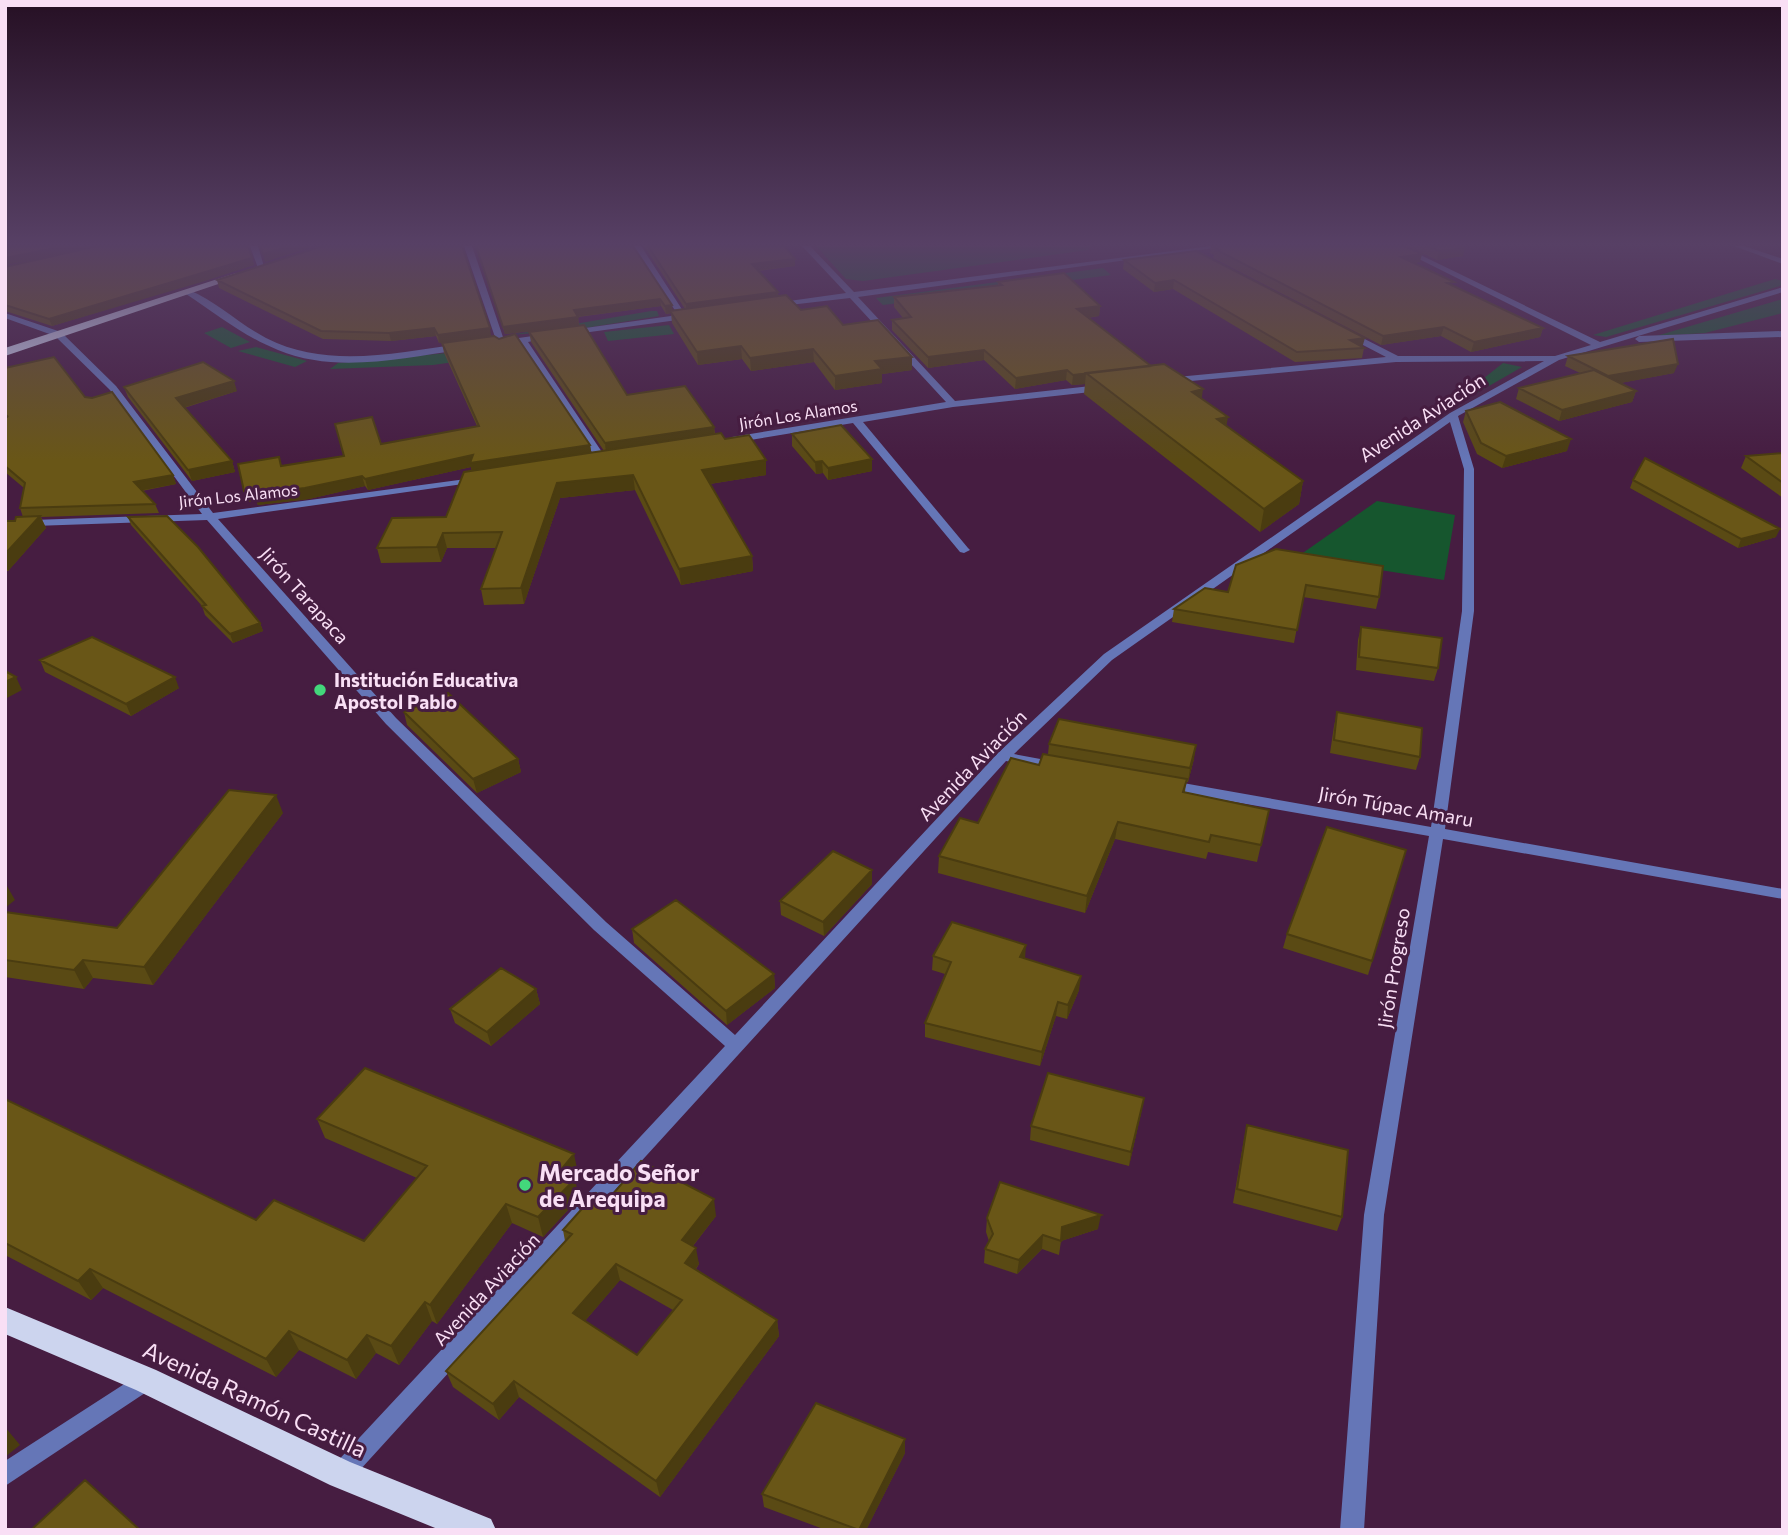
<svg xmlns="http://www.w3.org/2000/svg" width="1788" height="1535" viewBox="0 0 1788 1535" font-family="Commissioner,sans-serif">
<rect width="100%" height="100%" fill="#461d41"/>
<path fill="#16562e" d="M816 246H1091L1088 250 863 281 846 279Z
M1103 268 1111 275 883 305 876 298Z
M1775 279 1783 281V285L1606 337 1593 335Z
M1783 299V313L1705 333 1656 336Z
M651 311H657L659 316 579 329 510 335Z
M669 325 674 334 608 341 604 332Z
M222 327 250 342 231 348 204 333Z
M256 347 307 361 295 367 238 351Z
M480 350 461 361 433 365 330 369 338 363Z
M1503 363 1522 367 1435 417Z
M1377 501 1455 515 1444 580 1297 557Z"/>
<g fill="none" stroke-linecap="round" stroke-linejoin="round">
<path fill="#6576b7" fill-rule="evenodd" d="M250 246H258L265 270 258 268Z
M464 246H472L504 340 547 334 551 337 528 342 608 461 607 463H599L520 343 501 346 497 343Z
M633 246H641L685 314H692V318L568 335 567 333 571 330 678 315Z
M802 246H810L854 292 1211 246H1229L858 297 955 401 1100 385 1105 388 1100 391 953 407 863 422 968 548 970 550 964 553 960 552 853 423 732 443 727 440 732 437 946 402 850 298 772 307V303H775L846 293Z
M1393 246H1402L1600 342 1783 287V292L1559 360 1458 416 1474 469V611L1445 829 1783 889V899L1443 839 1384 1215 1364 1530H1340L1364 1215 1429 836 1166 790 1159 785 1166 780 1431 827 1462 611 1464 469 1450 422 1112 660 1014 754 1062 763 1064 766 1062 769 1057 770 1006 761 349 1482 341 1485 333 1482 330 1474 333 1466 725 1046 594 930 386 724 207 520 5 527V521L202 514 110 390 55 336 5 318V313L61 332 116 386 213 513 481 477 482 479 477 482 218 519 396 718 606 922 735 1035 998 753 1104 654 1450 413 1544 361 1396 362 1169 383 1166 382V378L1386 357 1344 335V331L1347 330 1398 356H1555L1591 345Z
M1734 246H1744L1783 259V264Z
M189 290C216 301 239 324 266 338 327 369 395 353 460 344L464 347 460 350C401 358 336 374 278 350 245 337 216 314 186 294L185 292Z
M1783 331V337L1639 342 1635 339 1639 336Z
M146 1370 154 1373 157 1380 154 1387 5 1486V1461Z"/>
<path fill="#ccd4ee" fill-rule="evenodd" d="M236 273 245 275 5 356V348Z
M5 1307 156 1370 350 1462 491 1519 496 1530H440L330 1485 136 1390 5 1334Z"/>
</g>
<path fill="#5a4a14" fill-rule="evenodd" d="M5 246H248L254 265 52 326 5 311V267L61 254 5 265Z
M475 246H633L672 310 685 309 644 246H784L795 266 758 271 778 297 801 310 843 325 912 357V370L882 374V383L835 390 814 362 751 371 742 359 698 365 672 323 671 313 666 314 661 306 578 317 579 325 505 334Z
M1211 246H1405L1420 262 1414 263 1453 286 1543 328 1540 337 1471 352 1441 336 1381 345 1213 258 1214 255 1210 253Z
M1407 246H1460L1463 256 1437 260Z
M1124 260 1364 348 1362 358 1295 362 1173 289 1154 292 1123 269Z
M217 280 491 336 439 343 436 336 391 341 323 339 219 288Z
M998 282 1100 306 1099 316 1088 318 1151 366 1202 399 1226 426 1303 481 1299 504 1260 532 1084 394 1085 384 1072 385 1066 380 1015 389 984 360 928 368 892 330V320L903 318 894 307V297L998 285Z
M529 332 627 395 714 427 715 434 766 460V475L710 484 752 556 753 571 681 585 635 490 560 498 524 604 484 605 481 589 496 548H447L441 562 381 563 377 548 446 517 472 471 471 467 368 490 365 486 309 499 258 505 256 500 248 502 244 491 344 456 381 444 477 426 444 353 442 343 590 445 591 452 604 451 531 342Z
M1568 356 1674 373 1620 383 1636 391 1632 402 1559 421 1516 399 1519 388 1580 373 1565 366Z
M5 368 85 397 173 475 176 484 142 491 155 504 159 513 41 517 46 528 8 571H5V521H15L23 517 20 508 24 488 5 472Z
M124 387 237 391 184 408 232 461 235 472 192 481 128 397Z
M1466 411 1567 451 1502 468 1477 454 1463 422Z
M792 434 872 459V471L828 480 823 473 816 474 792 446Z
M1783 453V498L1741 468 1746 456Z
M1633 480 1776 537 1738 548 1630 488Z
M128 517 260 623 263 631 233 643 205 615 202 606 131 525Z
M1236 565 1379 597 1376 609 1303 597 1294 643 1172 622 1174 609 1228 592Z
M1361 627 1438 668 1434 681 1356 670 1358 640Z
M40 660 179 688 131 716 45 672Z
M404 712 518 759 521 772 477 793 407 725Z
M1337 712 1420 757 1416 770 1330 753 1334 726Z
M1049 744 1194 759 1188 782H1186L1185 792 1269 810 1257 862 1208 852 1206 859 1115 839 1085 913 938 873 939 856 978 823 1039 765 1048 754Z
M283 813 153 985 93 978 84 989 5 977V912L117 928Z
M1406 850 1368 975 1283 948 1287 934Z
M872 884 824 936 781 915 780 901Z
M632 929 774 974 775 988 727 1025 634 943Z
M933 956 1025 959 1079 990 1067 1019 1056 1016 1040 1066 925 1037V1023L945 974 932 970Z
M536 989 540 1004 491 1046 455 1023 450 1009Z
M5 1099 256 1220 364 1241 417 1178 325 1138 317 1119 578 1173 574 1179 579 1198 543 1237 512 1223 437 1324 432 1321 399 1365 376 1353 356 1379 299 1350 276 1377 103 1288 91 1300 5 1255Z
M1141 1113 1129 1166 1030 1140 1031 1126Z
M1247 1125 1342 1217 1337 1231 1233 1203 1244 1139Z
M608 1200 716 1216 693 1246 699 1264 696 1269 777 1320 779 1336 660 1497 519 1397 499 1420 453 1387 446 1371 565 1241 563 1230ZM620 1280 673 1310 637 1355 585 1321Z
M987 1218 1098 1229 1061 1241 1059 1255 1042 1249 1017 1274 984 1263 985 1249 989 1241 986 1232Z
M905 1453 866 1530H826L764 1507 762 1494Z"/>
<path fill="#4a3c10" d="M65 246H102L5 265V258Z
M291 246H315L265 262 263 254Z
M1465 248 1463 256 1437 260 1439 251Z
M1422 254 1420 262 1399 265 1401 257Z
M252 258 254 265 205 281 52 326 49 319Z
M795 259V266L752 271V264Z
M1174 280 1173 289 1154 292 1155 283Z
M778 292 779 299 686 311V304Z
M660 299 661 306 575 317 574 310Z
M672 305 673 313 670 311 671 313 666 314 665 306Z
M1100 306 1099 316 1076 319 1077 309Z
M578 317 579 325 505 334 503 327Z
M1444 327 1441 336 1381 345 1383 336Z
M434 328 436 336 391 341 389 333Z
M490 328 491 336 439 343 438 335Z
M1543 328 1540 337 1471 352 1474 342Z
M1365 338 1362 348 1350 340Z
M741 346 742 359 698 365 697 352Z
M813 349 814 362 751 371 750 358Z
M984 350V360L928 368V357Z
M912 357V370L882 374V383L835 390V376L875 361Z
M1678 364 1674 373 1605 386 1608 376Z
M1067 370 1066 380 1015 389 1016 378Z
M1086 373 1085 384 1072 385 1073 375Z
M234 381 237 391 179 409 176 398Z
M1203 389 1200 411 1192 392Z
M1636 391 1632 402 1559 421 1562 410Z
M1228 417 1224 439 1217 419Z
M714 427 715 438 606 454 605 443Z
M1571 439 1567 451 1502 468 1506 456Z
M590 445 592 456 472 474 471 467 368 490 365 479 473 455Z
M872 459V471L828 480V468Z
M766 460V475L703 485 702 470Z
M232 461 235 472 192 481 188 470Z
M822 461 823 473 816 474 815 462Z
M173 475 176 484 138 491 134 482Z
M633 475 635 490 560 498 524 604 521 588 557 483Z
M362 476 365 486 309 499 258 505 256 500 248 502 244 491Z
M1303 481 1299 504 1260 532 1264 509Z
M40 516 46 528 8 571 5 565V554Z
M1780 529 1776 537 1738 548 1741 539Z
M443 533 447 548 441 562 437 547Z
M752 556 753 571 681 585 679 569Z
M260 623 263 631 233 643 230 634Z
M16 677 22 690 5 699V682Z
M175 677 179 688 131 716 126 704Z
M1196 745 1194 759 1188 782 1190 768Z
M518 759 521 772 477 793 473 779Z
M276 795 283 813 153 985 144 967Z
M1118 822 1115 839 1085 913 1087 896Z
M872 870V884L824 936 823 922Z
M7 886 15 900 5 908V888Z
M1026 945 1025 959 1020 957Z
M83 960 93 978 84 989 74 970Z
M774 974 775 988 727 1025 726 1011Z
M1081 976 1079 990 1067 1019 1068 1005Z
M536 989 540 1004 491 1046 487 1032Z
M1058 1002 1056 1016 1040 1066 1042 1052Z
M1144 1098 1141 1113 1129 1166 1131 1152Z
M574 1154 578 1173 572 1182 575 1179 579 1198 543 1237 538 1217 560 1171Z
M714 1199 716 1216 684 1257 682 1240Z
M506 1204 512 1223 437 1324 430 1305Z
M1101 1215 1098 1229 1061 1241 1062 1227Z
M1043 1235 1042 1249 1017 1274 1019 1260Z
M696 1248 699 1264 688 1279 685 1263Z
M616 1264 620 1280 578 1329 573 1313Z
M90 1269 103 1288 91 1300 78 1281Z
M425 1302 432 1321 399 1365 391 1346Z
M777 1320 779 1336 660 1497 656 1481Z
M289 1331 299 1350 276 1377 266 1359Z
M367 1335 376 1353 356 1379 347 1360Z
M514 1381 519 1397 499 1420 493 1404Z
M5 1427 20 1445 5 1457Z
M905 1439V1453L866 1530H859Z"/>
<path fill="#695617" stroke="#4a3c10" stroke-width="2" fill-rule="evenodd" d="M5 246H65L5 258Z
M97 246H248L252 258 49 319 5 305V267Z
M260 246H291L263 254Z
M323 246H462L490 328 438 335 434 328 389 333 321 331 217 280Z
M476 246H633L672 305 665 306 660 299 574 310 578 317 503 327Z
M648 246H784L795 259 752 264 778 292 686 304Z
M1213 246H1405L1422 254 1401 257 1454 282 1447 283 1543 328 1474 342 1444 327 1383 336 1215 249H1218Z
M1427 246H1460L1465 248 1439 251Z
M1196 251 1365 338 1350 340 1364 348 1297 352 1174 280 1155 283 1124 260Z
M1064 273 1100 306 1077 309 1151 366 1073 375 1067 370 1016 378 984 350 928 357 892 320 911 317 894 297 1002 285 998 282Z
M786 295 801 310 827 306 843 325 878 320 912 357 875 361 882 369 835 376 813 349 750 358 741 346 697 352 670 311Z
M584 325 627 395 685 386 714 427 605 443 529 332Z
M515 334 590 445 470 463 473 455 365 479 362 476 305 488 254 494V489L244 491 238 464 279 457 281 466 344 456 335 424 372 417 381 444 479 426 442 343 494 336 499 339Z
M1673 339 1678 364 1608 376 1568 356Z
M54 357 85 397 92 398 112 392 173 475 134 482 155 504 20 508 25 483 5 466V416L8 417 5 414V368Z
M203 362 234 381 176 398 232 461 188 470 124 387Z
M1164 364 1203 389 1192 392 1228 417 1217 419 1303 481 1264 509 1086 373Z
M1594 370 1636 391 1562 410 1519 388Z
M1500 402 1571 439 1506 456 1481 443 1466 411Z
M841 425 872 459 828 468 822 461 815 462 792 434Z
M721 433 725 439 749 435 766 460 702 470 752 556 679 569 633 475 557 483 521 588 481 589 502 532 443 533 437 547 377 548 392 518 446 517 464 472Z
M1783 453V483L1746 456Z
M1645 458 1780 529 1741 539 1633 480Z
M40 516 5 554V521H15L16 517Z
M167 516 198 547 260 623 230 634 202 606 206 605 128 517Z
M1276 549 1383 566 1379 597 1306 585 1297 630 1174 609 1205 588 1228 592 1236 565Z
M1361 627 1442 638 1438 668 1359 657Z
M92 637 175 677 126 704 40 660Z
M5 671 16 677 5 682Z
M448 693 518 759 473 779 404 712Z
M1337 712 1422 728 1420 757 1334 740Z
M1059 719 1196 745 1190 768 1049 744Z
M1043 754 1187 779 1183 792 1269 810 1261 845 1211 835 1209 842 1118 822 1087 896 939 856 960 818 978 823 1011 758 1039 765Z
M229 790 276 795 144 967 83 960 74 970 5 960V912L117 928Z
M1327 827 1406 850 1372 961 1287 934Z
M833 851 872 870 823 922 780 901Z
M676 900 774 974 726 1011 632 929Z
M952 922 1026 945 1020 957 1081 976 1068 1005 1058 1002 1042 1052 925 1023 951 962 933 956Z
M501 968 536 989 487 1032 450 1009Z
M365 1068 574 1154 560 1171 575 1179 538 1217 506 1204 430 1305 425 1302 391 1346 367 1335 347 1360 289 1331 266 1359 90 1269 78 1281 5 1243V1099L256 1220 274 1200 364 1241 427 1166 317 1119Z
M1048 1073 1144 1098 1131 1152 1031 1126Z
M1247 1125 1348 1150 1342 1217 1237 1189Z
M641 1161 714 1199 682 1240 696 1248 685 1263 777 1320 656 1481 514 1381 493 1404 446 1371 572 1234 563 1230 596 1193 608 1200ZM616 1264 682 1300 637 1355 573 1313Z
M1000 1182 1101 1215 1062 1227 1061 1241 1043 1235 1019 1260 985 1249 993 1234 987 1218Z
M816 1403 905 1439 859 1530 762 1494Z
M85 1480 140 1530H31Z"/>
<linearGradient id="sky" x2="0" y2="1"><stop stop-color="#261024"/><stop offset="0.53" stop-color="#574065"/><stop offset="1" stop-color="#574065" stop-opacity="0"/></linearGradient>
<rect width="1788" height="460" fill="url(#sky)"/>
<g fill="#43d77b" stroke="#461d41" stroke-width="2.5">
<circle cx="320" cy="690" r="7"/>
<circle cx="525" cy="1185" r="7"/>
</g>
<g text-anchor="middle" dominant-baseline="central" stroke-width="6" stroke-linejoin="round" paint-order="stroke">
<g font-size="16" fill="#f9dff5" stroke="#461d41">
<text transform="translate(798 414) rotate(-9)">Jirón Los Alamos</text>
<text transform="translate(238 495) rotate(-6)">Jirón Los Alamos</text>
</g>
<g font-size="19" fill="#f9dff5" stroke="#461d41">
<text transform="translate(1422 417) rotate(-33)">Avenida Aviación</text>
<text transform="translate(305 595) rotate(48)">Jirón Tarapaca</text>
<text transform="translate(972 765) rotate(-46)">Avenida Aviación</text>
<text transform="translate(1396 806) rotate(10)">Jirón Túpac Amaru</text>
<text transform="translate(1393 968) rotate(-81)">Jirón Progreso</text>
<text transform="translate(486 1289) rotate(-47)">Avenida Aviación</text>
</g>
<g font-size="19" font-weight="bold" fill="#f9dff5" stroke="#461d41" text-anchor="start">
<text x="334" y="679">Institución Educativa<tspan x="334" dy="22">Apostol Pablo</tspan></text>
</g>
<g font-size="23" font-weight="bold" fill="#f9dff5" stroke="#461d41" text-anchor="start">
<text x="539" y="1172">Mercado Señor<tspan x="539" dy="26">de Arequipa</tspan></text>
</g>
<g font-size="23" fill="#f9dff5" stroke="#461d41">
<text transform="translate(255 1399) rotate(25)">Avenida Ramón Castilla</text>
</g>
</g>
<rect width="1788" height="1535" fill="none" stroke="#f9dff5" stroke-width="14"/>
</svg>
